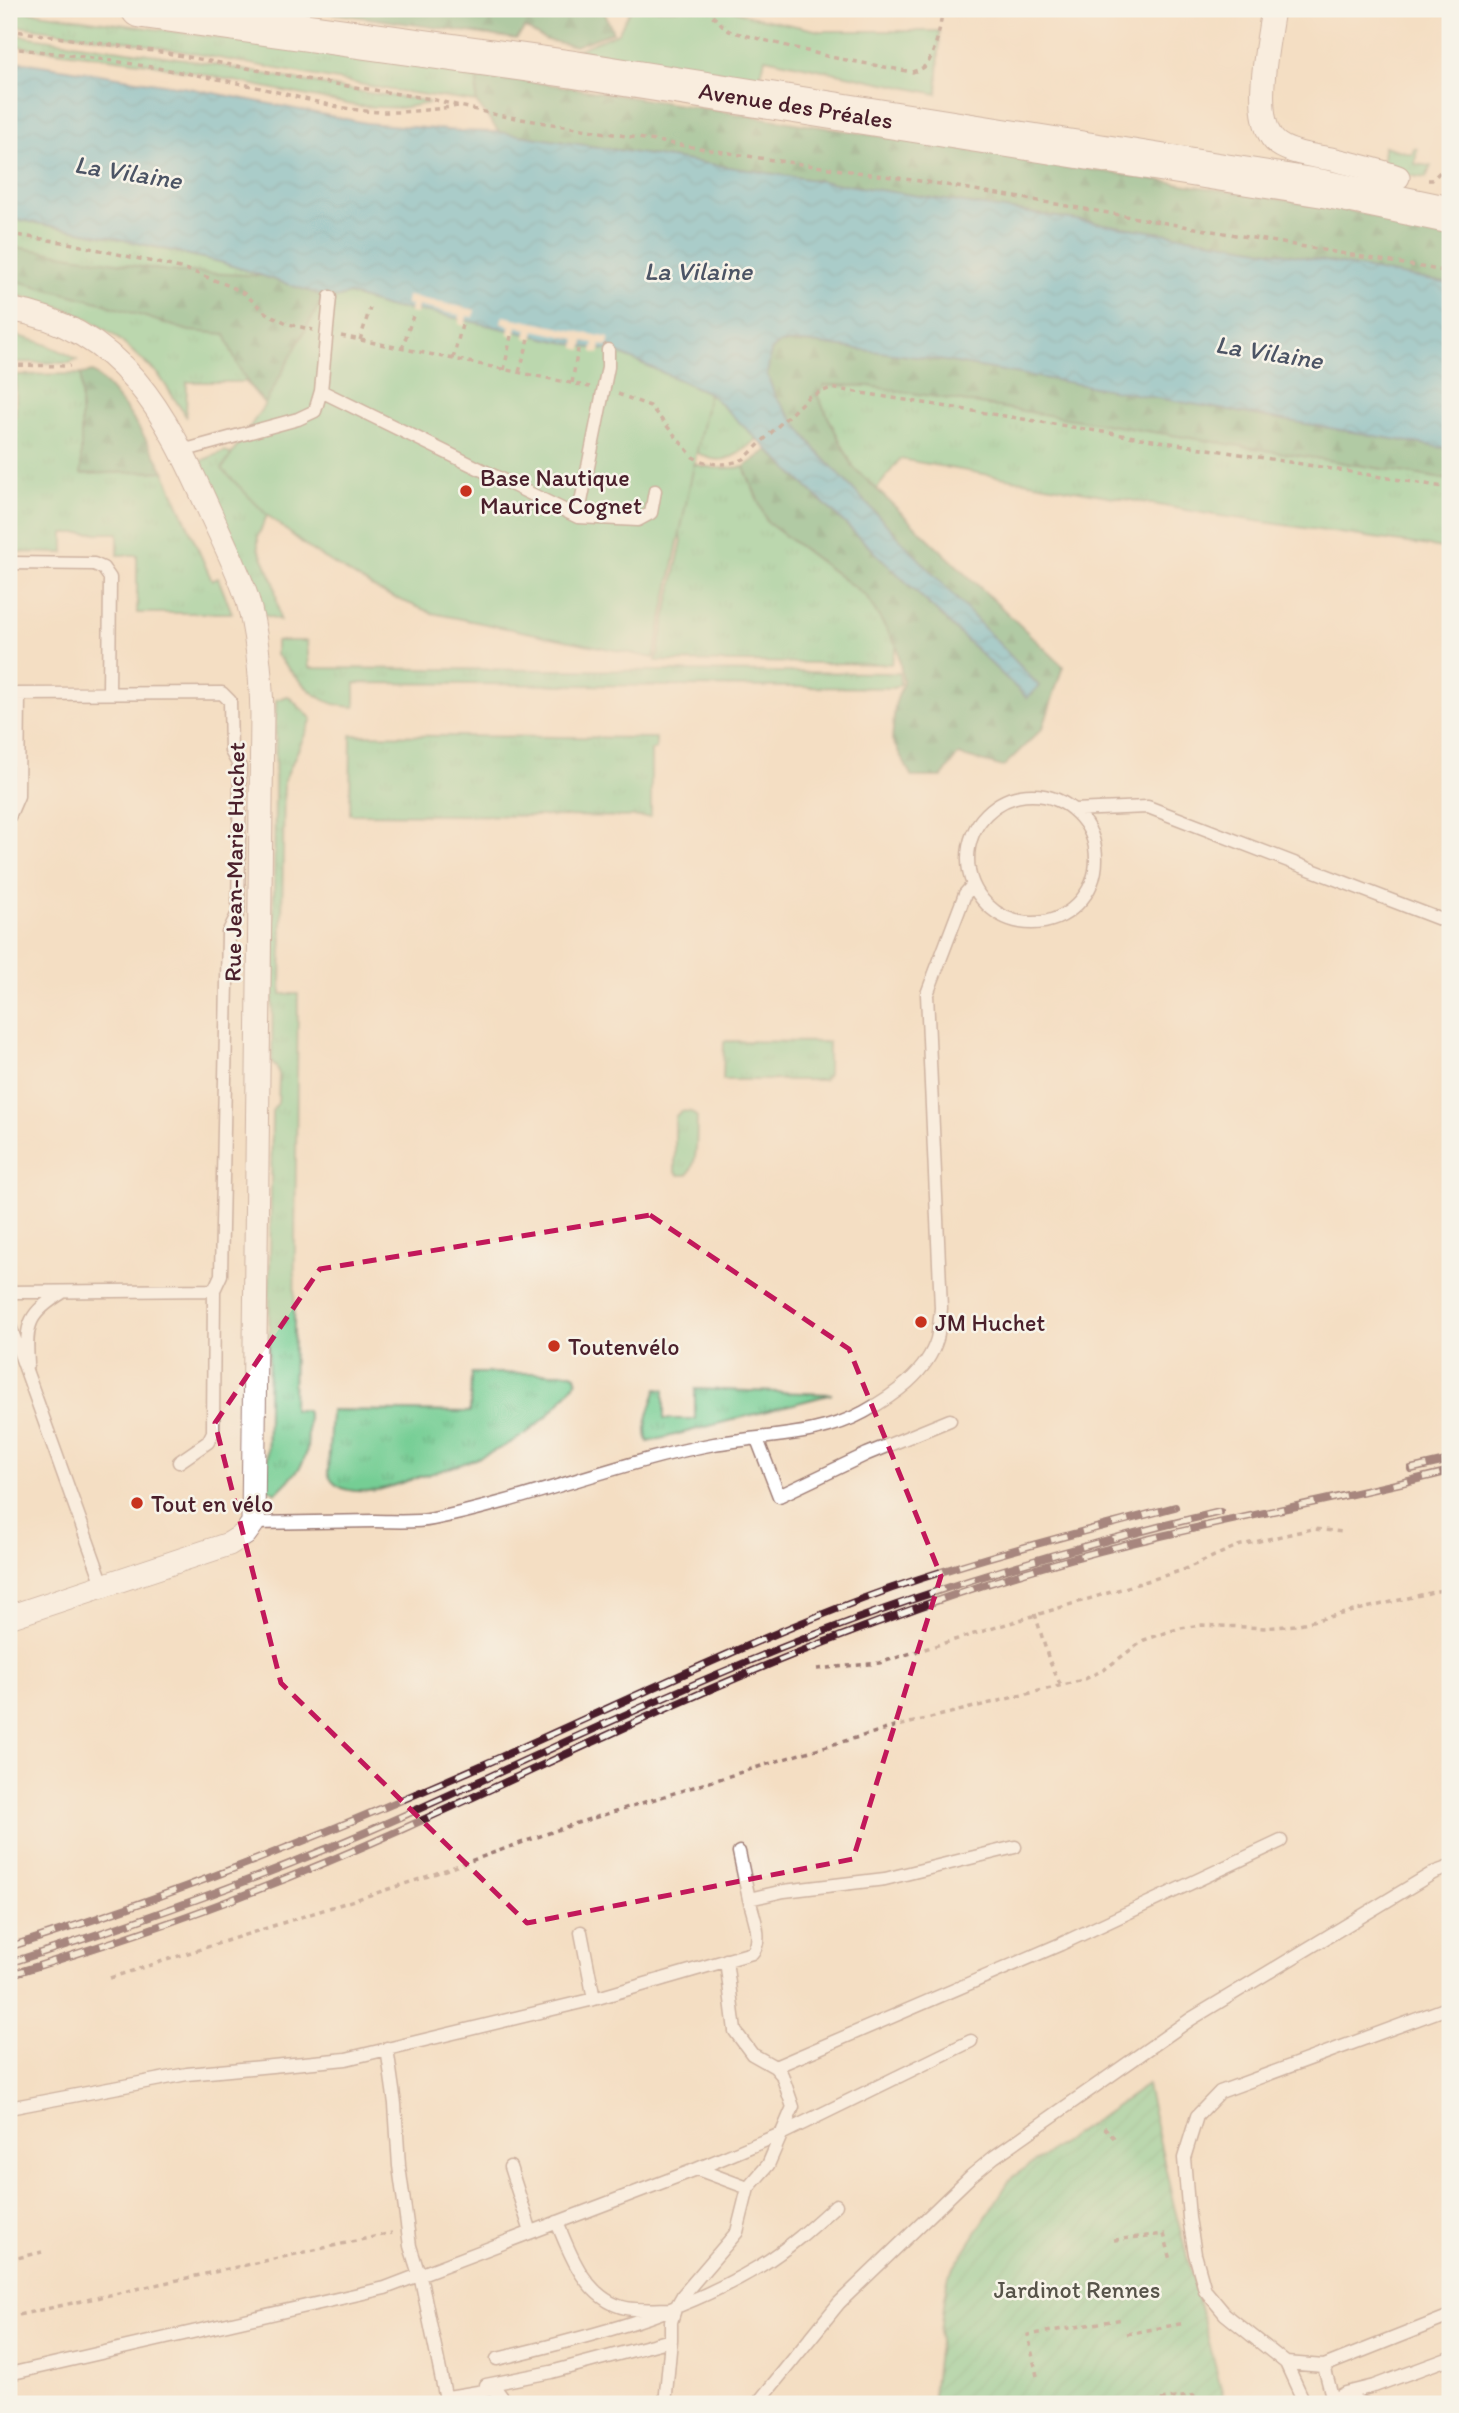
<svg xmlns="http://www.w3.org/2000/svg" width="1459" height="2413" viewBox="0 0 1459 2413" font-family="Itim,sans-serif">
<defs>
<pattern id="grass-tufts" width="24" height="20" patternUnits="userSpaceOnUse" patternTransform="scale(1.75)"><rect width="24" height="20" fill="#75ce94"/><path d="M3 7l-1-3M5 7V3M7 7l1-3M15 17l-1-3M17 17v-4M19 17l1-3" fill="none" stroke="#67b080"/></pattern>
<pattern id="forest-firs" width="22" height="20" patternUnits="userSpaceOnUse" patternTransform="scale(1.75)"><rect width="22" height="20" fill="#60b17e"/><path d="M5 1l3.5 6h-7zM16 11l3.5 6h-7z" fill="#518f67"/></pattern>
<pattern id="garden-furrows" width="10" height="10" patternUnits="userSpaceOnUse" patternTransform="scale(1.75)"><rect width="10" height="10" fill="#75ce94"/><path d="M-1 1l2-2M0 10L10 0M9 11l2-2" fill="none" stroke="#67b080"/></pattern>
<pattern id="water-waves" width="16" height="10" patternUnits="userSpaceOnUse" patternTransform="scale(1.75)"><rect width="16" height="10" fill="#51b6d0"/><path d="M0 5q4-4 8 0t8 0" fill="none" stroke="#4593a9"/></pattern>
</defs>
<rect width="100%" height="100%" fill="#f7f3e8"/>
<filter id="ink" filterUnits="userSpaceOnUse"><feTurbulence type="fractalNoise" baseFrequency=".0143" numOctaves="2"/><feDisplacementMap in="SourceGraphic" scale="14" xChannelSelector="R" yChannelSelector="G"/><feConvolveMatrix kernelMatrix="1 2 1 2 8 2 1 2 1" color-interpolation-filters="sRGB"/></filter>
<filter id="wash" filterUnits="userSpaceOnUse"><feTurbulence type="fractalNoise" baseFrequency=".00686" numOctaves="4" result="noise"/><feDisplacementMap in="SourceGraphic" scale="28" xChannelSelector="R" yChannelSelector="G"/><feGaussianBlur stdDeviation="1.57" result="paint"/><feColorMatrix in="noise" values="0 0 0 0 0 0 0 0 0 0 0 0 0 0 0 0 0 1.4 0 .05"/><feComposite in="paint" operator="in"/></filter>
<g filter="url(#wash)">
<rect width="100%" height="100%" fill="#f4dec3"/>
<path fill="url(#grass-tufts)" stroke="#607660" stroke-width="2" d="M9 9 478 73 476 102 391 90 132 42 9 25Z
M9 34 184 59 362 92 420 100 430 103 401 108 357 106 147 63 9 45Z
M1384 146 1412 154 1414 148 1417 149 1415 164 1431 166 1426 178 1406 175 1383 162Z
M9 218 111 237 220 262 324 296 265 404 246 382H187L186 416 158 374 115 336 87 318 58 306 9 293Z
M9 334C33 339 55 346 77 360L70 363 9 362Z
M81 374V474L164 471 212 581 218 578 232 613H137V555H118V533H64V553L9 552V479H14L16 474V431L9 430V417H16V375Z
M825 385 869 386 1450 480V549L1214 515 900 459 876 490 853 467 817 395Z
M709 393 757 439C733 461 716 469 688 446Z
M225 451 235 457 268 513 258 536V548L274 582 280 620 262 614 200 466 203 460Z
M688 462C707 469 724 469 744 467L767 522 866 596 897 646 891 664 656 661 682 540 670 516Z
M276 641H307L309 668 899 673 900 684 894 688 355 683V707C316 707 301 681 276 655Z
M288 696 312 719 284 781 281 994H298L293 1410H305L308 1413C307 1462 311 1458 276 1493L267 1487V1479L272 1116V1111L278 1103 279 1075 277 1068 272 1063 276 704V700Z
M351 735 656 738V749L651 750V817L350 814Z
M724 1041 828 1042V1074L823 1080H723Z
M681 1111 691 1112 697 1117C696 1134 699 1164 687 1175H679L675 1171V1117Z
M471 1373H572L576 1375 577 1380C564 1400 544 1421 525 1434 491 1457 449 1468 410 1480 397 1484 382 1491 368 1491 352 1492 333 1490 328 1473L331 1410 470 1412Z
M657 1389 664 1390V1419H695V1389L832 1394 648 1442C642 1425 651 1406 657 1389Z"/>
<path fill="url(#forest-firs)" stroke="#556854" stroke-width="2" d="M304 9H603L613 32 575 46 546 40 525 28 516 39Z
M478 73 1341 209 1450 234V284L1221 242 499 132 476 102Z
M9 246 168 271 263 276 324 296 265 404C243 379 236 365 225 334L189 331 98 302 9 279Z
M804 342 939 360 1450 449V480L869 386 825 385 817 395 853 467 1063 666 1043 728 1003 767 958 755 942 777H912L892 740 895 705 903 682 897 646 866 596 767 522 744 467 768 450 1027 698 1039 686 817 451 775 396 767 374 771 351 780 343Z
M93 372C124 400 144 435 164 471L81 474V374Z"/>
<path fill="#75ce94" stroke="#607660" stroke-width="2" d="M631 9H732L749 16 820 31H940L937 94 765 58 760 79 576 50 618 33Z
M349 294 387 307 429 312 585 347 614 351 709 393 654 658 432 613 381 592 311 550 266 514 222 469 265 404 324 296 337 298Z"/>
<path fill="url(#garden-furrows)" stroke="#607660" stroke-width="2" d="M1147 2085 1174 2206 1225 2404H932L944 2297 949 2275 1011 2178Z"/>
<path fill="url(#water-waves)" stroke="#4e6a7e" stroke-width="2" d="M9 60 189 88 366 123 460 131 499 132 1221 242 1450 284V449L939 360 804 342 780 343 771 351 767 374 775 396 817 451 1039 686 1027 698 709 393 614 351 585 347 429 312 387 307 349 294 337 298 324 296 220 262 111 237 9 218Z"/>
<path fill="#f4dec3" d="M407 296 475 310 473 317 467 316 465 326 459 324 460 315 418 306 416 314 410 313 411 305 406 304Z
M503 316 609 338 608 346 601 345 599 354 592 352 594 343 584 341 582 350 575 348 576 339 535 330 533 339 525 338 527 329 517 326 515 336 508 334 510 326 501 323Z"/>
</g>
<g filter="url(#ink)">
<g fill="none" stroke-linecap="round" stroke-linejoin="round">
<defs>
<path id="lane" d="M321 391 330 297
M182 451 298 419 315 411 321 391 578 517 638 520 651 513 655 491
M578 517 608 367V350
M9 563 94 564 103 568 110 578 109 693
M9 694 222 693 230 701 231 751 240 767 238 913 228 933 221 1275 214 1290 213 1432 208 1442 179 1462
M968 859a64 64 0 1 1 128 0a64 64 0 1 1-128 0Z
M1073 810 1148 807 1450 923
M9 817 18 796 19 694
M9 1292 214 1290
M9 1323 104 1587
M28 1363C25 1323 29 1313 63 1292
M757 1439 779 1496 867 1454 950 1420
M253 1523C294 1522 335 1522 375 1521 394 1521 415 1523 433 1519 528 1500 619 1462 714 1444 763 1435 819 1437 864 1412 893 1396 927 1373 937 1339 939 1329 940 1318 941 1308L927 994 965 894 972 886
M739 1852 749 1899
M581 1932 594 1999
M726 1960 735 2031 752 2054 775 2067 782 2075 793 2107 768 2165 748 2188
M1450 2007 1220 2092 1197 2116 1184 2158 1189 2218 1195 2254 1205 2290 1225 2314 1286 2363 1324 2366 1450 2316
M387 2048 395 2104 399 2166 410 2246 422 2284 445 2395 448 2397 496 2389 507 2404
M775 2067 1061 1944 1281 1841
M9 2108 187 2074 346 2059 594 1999 752 1953C764 1940 753 1915 749 1899L784 1891 885 1879 1015 1847
M510 2167 531 2232
M557 2222C570 2255 587 2300 626 2308 642 2311 659 2309 675 2309L671 2322V2340
M675 2309 683 2295 737 2232 748 2188 697 2169
M497 2359C588 2337 679 2315 760 2266 788 2249 812 2227 836 2205
M1286 2363 1305 2404
M1324 2366 1334 2404
M9 2374 385 2288 697 2169 783 2133 971 2041
M486 2385 551 2372 671 2340 665 2404
M757 2404 839 2303 971 2176 994 2157 1191 2019 1433 1873 1450 1867
M1324 2404 1346 2393 1374 2386 1450 2358
M1349 2404 1355 2401 1366 2404"/>
<path id="street" d="M1273 9C1269 40 1249 123 1278 144 1294 155 1318 156 1336 160 1357 165 1378 170 1398 177
M9 309C123 328 166 414 209 510 222 539 237 568 247 598 258 636 261 675 262 714L253 1523 245 1534 229 1544 9 1617"/>
<g id="primary">
<path id="s1" d="M140 9 571 69 1321 188 1450 215"/>
</g>
</defs>
<use href="#lane" stroke="#9f7e77" stroke-width="15"/>
<use href="#street" stroke="#9f7e77" stroke-width="25"/>
<use href="#primary" stroke="#9f7e77" stroke-width="39"/>
<path stroke="#9f7e77" stroke-width="3.5" stroke-dasharray="5 5" stroke-linecap="butt" d="M705 9 729 31 830 57 912 72C918 70 923 69 927 64 935 53 942 22 942 9
M9 30 167 53 316 81 431 99 497 115 766 159 940 184 1450 272
M9 48C87 56 165 68 242 84 278 91 314 103 351 109 387 115 423 111 458 106
M1428 180H1432L1450 162
M9 234 68 243 185 269 230 286 245 294 266 313 289 324 313 330
M341 336 590 387
M360 340 370 308
M402 349 413 316
M453 359 462 325
M9 365 70 366
M504 370 511 336
M519 372 529 339
M572 383 578 349
M618 394 650 406 693 457C708 466 728 466 744 459L808 397 831 388 1450 488
M1035 1614 1049 1660 1061 1686
M817 1669 879 1663 1183 1570 1237 1546 1312 1529 1344 1532
M110 1978 420 1879 574 1824 813 1750 894 1727 1083 1680 1105 1669 1144 1640 1180 1628 1202 1625 1264 1628 1295 1625 1450 1588
M1104 2127 1116 2140
M1114 2240 1164 2234 1171 2260
M9 2260 42 2252
M9 2317 392 2233
M1127 2334 1185 2323
M1037 2376 1028 2335 1123 2319
M1131 2404 1197 2395"/>
<use href="#lane" stroke="#fff" stroke-width="12"/>
<use href="#street" stroke="#fff" stroke-width="23"/>
<use href="#primary" stroke="#fff" stroke-width="37"/>
<defs>
<path id="rail" d="M1411 1469 1450 1460
M9 1947C171 1897 327 1833 483 1765 609 1709 733 1648 862 1599 966 1560 1068 1536 1175 1507
M9 1963C143 1921 276 1873 405 1815 537 1756 668 1692 804 1639 940 1586 1078 1545 1220 1512
M9 1975C144 1934 277 1886 405 1828 553 1762 698 1689 849 1633 914 1608 979 1585 1046 1566 1179 1527 1316 1505 1450 1471"/>
</defs>
<use href="#rail" stroke="#4a1f2b" stroke-width="8"/>
<use href="#rail" stroke="#f7f3e8" stroke-width="5" stroke-dasharray="16" stroke-linecap="butt"/>
</g>
</g>
<path d="M0 0H1459V2413H0ZM650 1215 849 1349 941 1576 853 1859 527 1923 281 1683 215 1423 320 1269Z" fill="#f4dec3" fill-opacity=".55" fill-rule="evenodd"/>
<path fill="none" stroke="#c2185b" stroke-width="5" stroke-dasharray="14 9" stroke-linejoin="round" d="M650 1215 849 1349 941 1576 853 1859 527 1923 281 1683 215 1423 320 1269Z"/>
<g fill="#c8321e" stroke="#f7f3e8" stroke-width="2.5">
<circle cx="466" cy="491" r="7"/>
<circle cx="921" cy="1322" r="7"/>
<circle cx="554" cy="1346" r="7"/>
<circle cx="137" cy="1503" r="7"/>
</g>
<g text-anchor="middle" dominant-baseline="central" stroke-width="5" stroke-linejoin="round" paint-order="stroke">
<g font-size="24" fill="#4a1f2b" stroke="#f7f3e8">
<text stroke="none"><textPath href="#s1" startOffset="663">Avenue des Préales</textPath></text>
<text transform="translate(234 862) rotate(-89)">Rue Jean-Marie Huchet</text>
</g>
<g font-size="24" fill="#4a1f2b" stroke="#f7f3e8" text-anchor="start">
<text x="480" y="477">Base Nautique<tspan x="480" dy="28">Maurice Cognet</tspan></text>
<text x="935" y="1322">JM Huchet</text>
<text x="568" y="1346">Toutenvélo</text>
<text x="151" y="1503">Tout en vélo</text>
</g>
<g font-size="24" fill="#57544a" stroke="#f7f3e8">
<text x="1077" y="2289">Jardinot Rennes</text>
</g>
<g font-size="26" font-style="italic" fill="#4c5465" stroke="#f7f3e8">
<text transform="translate(128 172) rotate(9)">La Vilaine</text>
<text x="698" y="271">La Vilaine</text>
<text transform="translate(1269 352) rotate(9)">La Vilaine</text>
</g>
</g>
<rect width="1459" height="2413" fill="none" stroke="#f7f3e8" stroke-width="35"/>
</svg>
